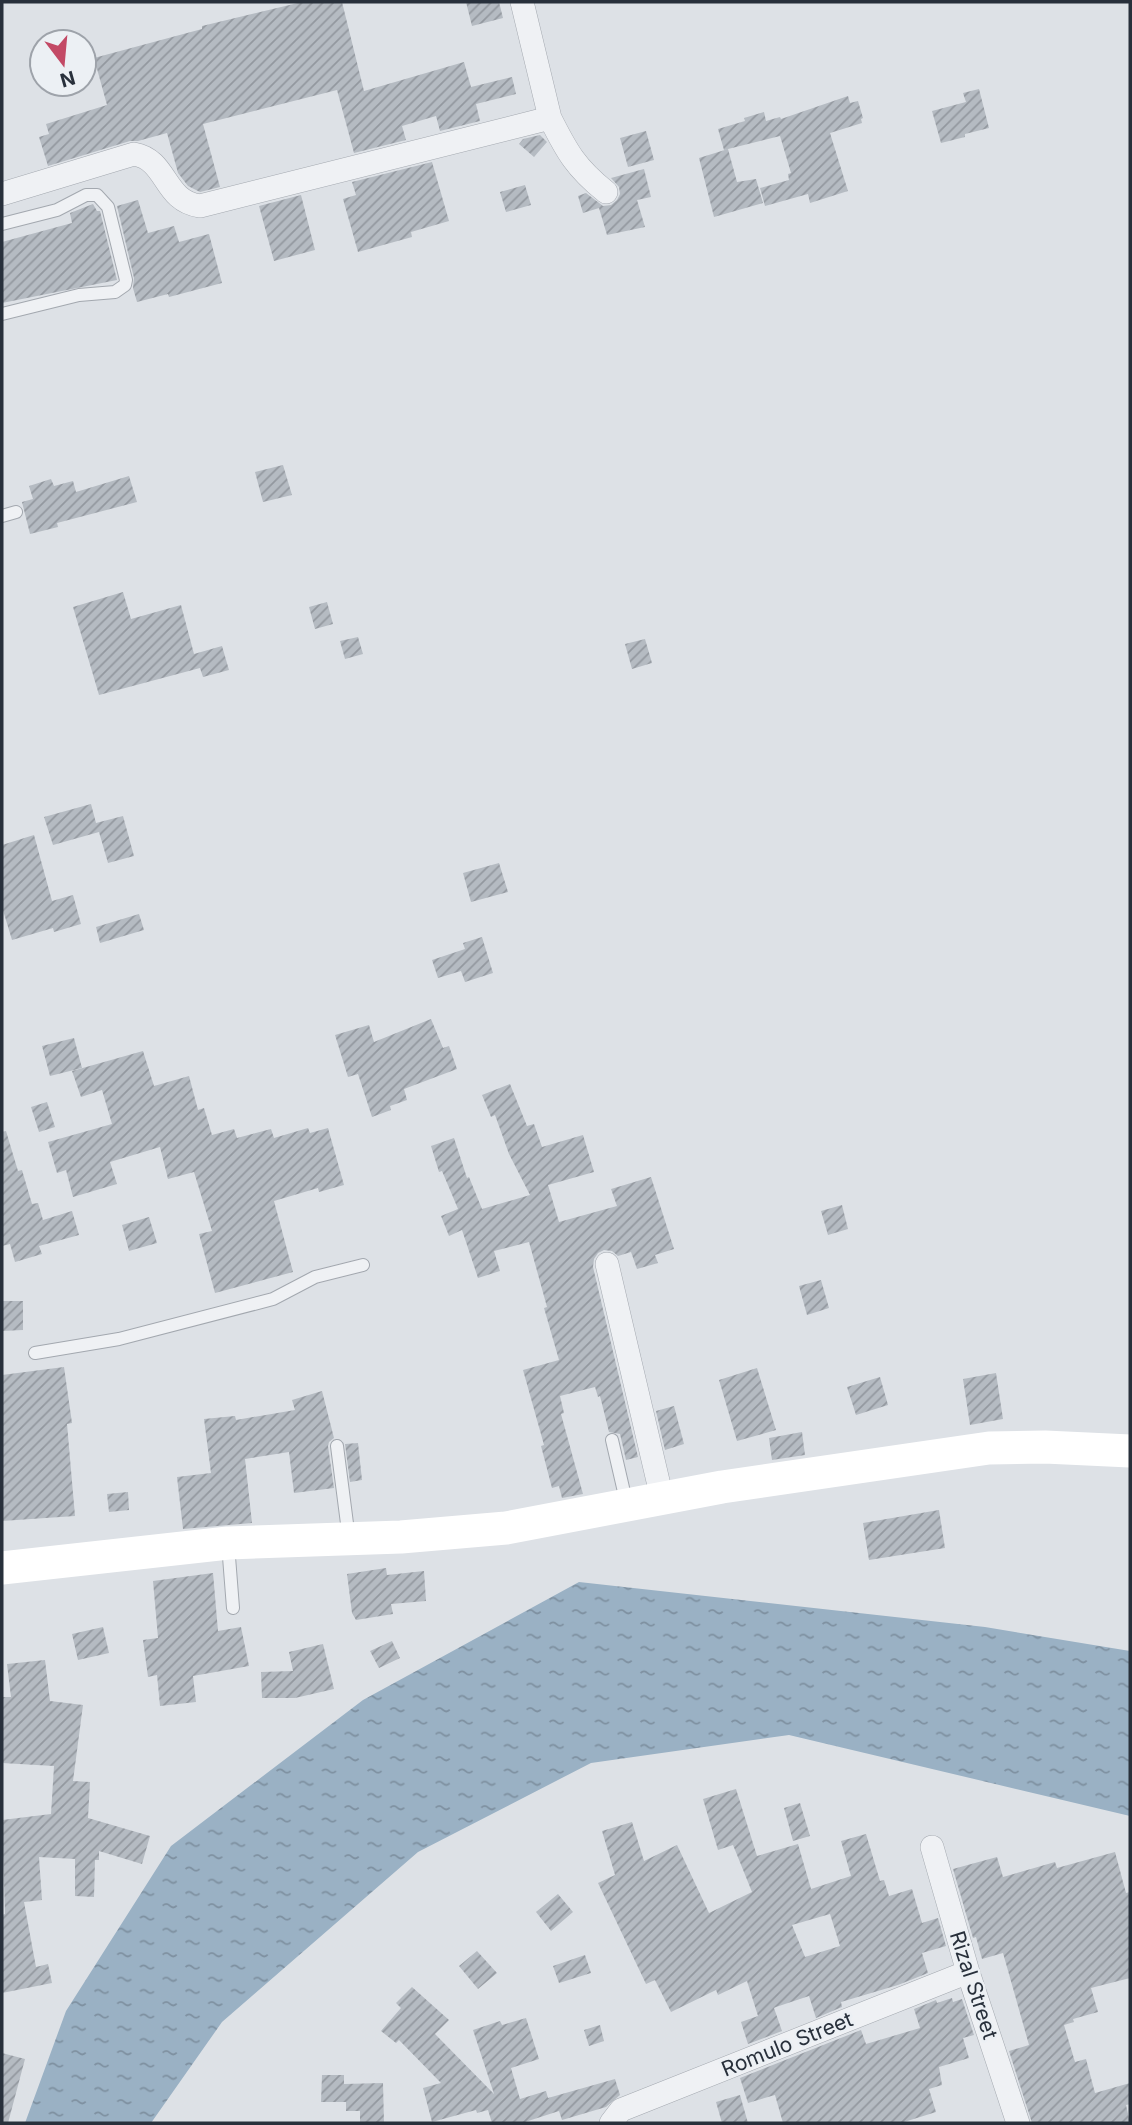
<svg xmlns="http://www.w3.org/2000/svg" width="1132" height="2125" viewBox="0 0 1132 2125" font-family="Inter,sans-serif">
<defs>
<pattern id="water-ripples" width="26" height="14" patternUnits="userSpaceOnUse" patternTransform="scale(1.75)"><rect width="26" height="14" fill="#9ab1c4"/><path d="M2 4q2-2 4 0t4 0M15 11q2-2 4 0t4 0" fill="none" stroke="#7e90a0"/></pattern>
<pattern id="building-hatch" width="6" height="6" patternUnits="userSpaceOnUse" patternTransform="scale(1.75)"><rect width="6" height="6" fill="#b5bbc2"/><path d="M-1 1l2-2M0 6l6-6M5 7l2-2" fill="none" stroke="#93989f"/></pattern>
</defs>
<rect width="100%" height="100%" fill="#dde1e6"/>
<path fill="url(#water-ripples)" d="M579 1582 985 1627 1130 1651V1816L789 1735 591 1763 418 1852 222 2022 151 2123H25L66 2011 171 1846 363 1700Z"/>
<path fill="url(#building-hatch)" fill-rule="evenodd" d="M302 2H342L364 91 464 62 471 87 512 77 516 94 476 104 480 121 440 131 436 116 402 126 406 140 354 153 337 90 203 124 220 187 200 192 188 186 178 173 167 133 138 141H130L48 166 39 137 49 134 46 124 107 105 94 58 202 29V26Z
M466 2H499L503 18 472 26Z
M979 89 989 128 965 134V137L941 143 932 111 966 102 963 93Z
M848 96 850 103 858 101 863 118 861 119 862 123 830 133 848 191 810 203 808 194 765 206 760 188 789 180 788 174 791 173 780 136 724 150 718 129 745 121 744 118 764 112 766 121 780 117 781 119Z
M646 131 654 160 628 167 620 138Z
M540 135 547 142 534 157 519 144 523 139Z
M728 149 737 182 756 179 763 203 714 217 699 158Z
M432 162 449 221 411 232 412 237 358 252 343 199 356 195 352 182Z
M644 169 651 197 637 200 645 227 607 235 599 208 583 213 578 196 586 193 603 206 611 205 617 200 620 194 619 187 611 178Z
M525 185 531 205 506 212 500 192Z
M301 195 315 250 274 261 259 206Z
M138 200 148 233 174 226 179 242 209 234 222 283 169 297 168 294 137 302 133 288 134 278 117 206Z
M93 204 97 211H100L117 280 2 303V242L72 223 70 213Z
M283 465 292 495 263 502 255 472Z
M129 476 137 502 57 523 58 527 30 534 22 502 33 499 29 486 51 479 54 486 73 481 76 492Z
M123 592 131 619 181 605 194 654 222 646 229 670 203 677 200 668 99 695 73 607Z
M327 602 333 624 315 629 309 607Z
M358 637 363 654 345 659 340 641Z
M645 639 652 663 632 669 625 644Z
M91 804 96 823 123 816 134 856 108 863 99 832 53 845 44 817Z
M34 835 52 901 73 895 81 924 54 932 53 928 12 940 2 907V845Z
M499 863 508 892 471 902 463 873Z
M139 914 144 930 100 943 96 927Z
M482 937 493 973 465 982 461 971 438 978 432 960 465 949 463 943Z
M431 1019 443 1048 449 1046 457 1069 404 1089 407 1100 390 1106 391 1110 372 1117 358 1074 348 1077 335 1035 369 1025 374 1042Z
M74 1038 82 1068 50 1076 42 1046Z
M143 1051 154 1086 189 1076 198 1110 204 1108 212 1135 234 1129 237 1138 271 1129 274 1138 308 1128 310 1133 328 1128 344 1185 319 1192 318 1188 274 1201 293 1272 215 1293 199 1234 212 1231 194 1172 168 1179 160 1147 110 1162 117 1184 73 1197 66 1170 57 1173 48 1142 112 1124 102 1090 81 1097 72 1071Z
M510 1084 527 1126 534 1124 542 1147 583 1135 594 1172 548 1185 559 1222 617 1206 611 1189 651 1177 674 1249 655 1255 658 1263 637 1269 631 1252 618 1256 612 1251 604 1250 598 1253 594 1259 593 1267 638 1457 626 1460 620 1434 609 1432 600 1396 598 1397 595 1387 560 1396 564 1413 561 1414 583 1494 562 1498 559 1486 552 1488 541 1446 544 1445 523 1370 559 1360 544 1308 547 1307 529 1242 494 1251 500 1271 478 1278 462 1230 449 1236 441 1216 458 1209 442 1171 439 1172 431 1146 454 1138 467 1178 469 1177 482 1209 530 1195 509 1154 495 1115 491 1117 482 1095Z
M47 1102 55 1127 39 1132 31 1107Z
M6 1131 18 1171 22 1170 32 1204 38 1203 43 1220 72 1211 79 1235 39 1246 42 1254 15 1262 10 1244 2 1246V1132Z
M842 1205 848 1229 828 1235 821 1211Z
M149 1217 157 1243 129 1251 122 1225Z
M821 1280 829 1308 807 1315 799 1286Z
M2 1301H23V1330L2 1331Z
M64 1367 72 1423 67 1424 75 1516 2 1521V1375Z
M757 1368 776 1430 737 1441 719 1380Z
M996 1373 1003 1419 970 1425 963 1379Z
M880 1377 888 1405 856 1415 847 1387Z
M322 1391 334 1438 329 1442 328 1446 334 1488 294 1493 289 1452 245 1459 252 1523 183 1529 177 1477 211 1473 204 1419 235 1416 236 1420 295 1410 292 1400Z
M674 1406 684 1444 665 1450 656 1411Z
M802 1432 805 1455 772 1460 769 1438Z
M358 1443 362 1480 350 1482 345 1444Z
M128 1492 129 1510 109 1512 107 1494Z
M939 1510 945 1548 869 1560 863 1523Z
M386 1568 387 1575 424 1571 426 1601 391 1604 393 1614 356 1620 352 1613 347 1574Z
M213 1573 218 1631 241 1627 249 1666 193 1676 196 1702 160 1706 157 1675 148 1677 143 1640 158 1638 153 1581Z
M103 1627 109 1653 78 1660 72 1634Z
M392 1641 400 1658 379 1668 370 1651Z
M323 1644 334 1689 295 1698H262L261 1672 293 1671 289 1652Z
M45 1660 50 1701 83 1705 73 1781 90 1782 88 1818 150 1836 142 1864 99 1851V1860H95L94 1897 75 1896V1859L39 1857 42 1900 24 1902 36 1967 48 1964 52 1983 2 1993V1915L5 1914 2 1820 51 1814 54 1766 2 1763V1697H11L7 1664Z
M736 1789 757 1856 798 1844 811 1889 851 1876 841 1841 866 1834 880 1881 884 1880 889 1896 912 1889 922 1923 938 1918 946 1946 922 1953 928 1973 898 1985 841 2002 842 2007 816 2018 809 1996 776 2007 774 2008 782 2031 748 2044 741 2022 758 2016 747 1981 718 1995 716 1990 671 2012 655 1980 646 1984 598 1883 615 1875 602 1831 632 1822 644 1861 677 1845 709 1913 752 1892 733 1845 718 1850 703 1799ZM830 1914 840 1946 805 1957 792 1925Z
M800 1803 810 1836 793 1841 784 1808Z
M1115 1852 1126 1893 1130 1892V1978L1091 1988 1098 2012 1073 2019 1074 2022 1064 2025 1075 2062 1086 2059 1095 2093 1130 2083V2104L1126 2105 1130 2123H1032L1009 2051 1029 2045 1003 1953 982 1959 976 1937 973 1938 953 1869 997 1857 1003 1877 1055 1862 1057 1868Z
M558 1894 573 1912 551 1931 536 1912Z
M477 1951 497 1973 478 1989 459 1966Z
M585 1955 591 1973 559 1983 553 1966Z
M412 1987 449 2020 435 2034 494 2094 473 2030 500 2021 502 2025 526 2018 539 2059 511 2068 520 2099 546 2091 548 2098 615 2079 620 2095 606 2107 562 2120 559 2111 522 2123H492L488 2110 477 2113 476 2110 432 2122 423 2088 441 2083 399 2040 396 2043 381 2031 401 2008 396 2003Z
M952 1998 953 2002 962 1999 974 2035 963 2038 969 2058 939 2067 942 2085 929 2089 936 2112 901 2123H783L775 2095 748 2103 740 2078 861 2030 866 2044 920 2028 914 2009 936 2000 937 2003Z
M600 2025 604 2041 589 2046 584 2030Z
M2 2053 25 2059 8 2123H2Z
M322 2075H344V2084L383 2083 384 2123H360V2111H346V2102H321Z
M740 2095 748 2123H722L716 2102Z"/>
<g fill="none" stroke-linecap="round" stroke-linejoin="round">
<defs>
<path id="lane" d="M2 224 57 210 86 195H97L108 207 126 280 125 285 115 292 79 295 2 314
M2 516 16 512
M35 1353 119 1339 273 1299 315 1277 363 1265
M612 1440 627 1505
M337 1446 349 1539
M228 1544 233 1608"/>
<path id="street" d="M522 2 550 118
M2 194 134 154C168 160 163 201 200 206L550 118C567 152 576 168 606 192
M607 1264 662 1498
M932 1847 968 1972 1018 2123
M611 2123 621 2110 968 1972"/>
</defs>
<use href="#lane" stroke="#a3a8af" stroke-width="14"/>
<use href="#street" stroke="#a3a8af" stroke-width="24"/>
<use href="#lane" stroke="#eff1f4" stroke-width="12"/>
<use href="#street" stroke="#eff1f4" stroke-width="23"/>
<path stroke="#fff" stroke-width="33" d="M2 1568 228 1543 401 1537 506 1528 722 1487 989 1448 1045 1447 1130 1451"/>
</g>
<g text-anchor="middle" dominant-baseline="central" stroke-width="5" stroke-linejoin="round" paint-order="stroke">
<g font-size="21" fill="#28303b" stroke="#ecf0f4">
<text transform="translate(974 1985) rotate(72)">Rizal Street</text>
<text transform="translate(787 2044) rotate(-22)">Romulo Street</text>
</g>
</g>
<rect width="1132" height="2125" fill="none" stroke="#28303b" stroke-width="7"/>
<g transform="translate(63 63) rotate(164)"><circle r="33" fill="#ecf0f4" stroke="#9ea3aa" stroke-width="2"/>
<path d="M0-5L12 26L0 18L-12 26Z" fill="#c34965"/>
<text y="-10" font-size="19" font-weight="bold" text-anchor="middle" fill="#28303b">N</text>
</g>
</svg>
